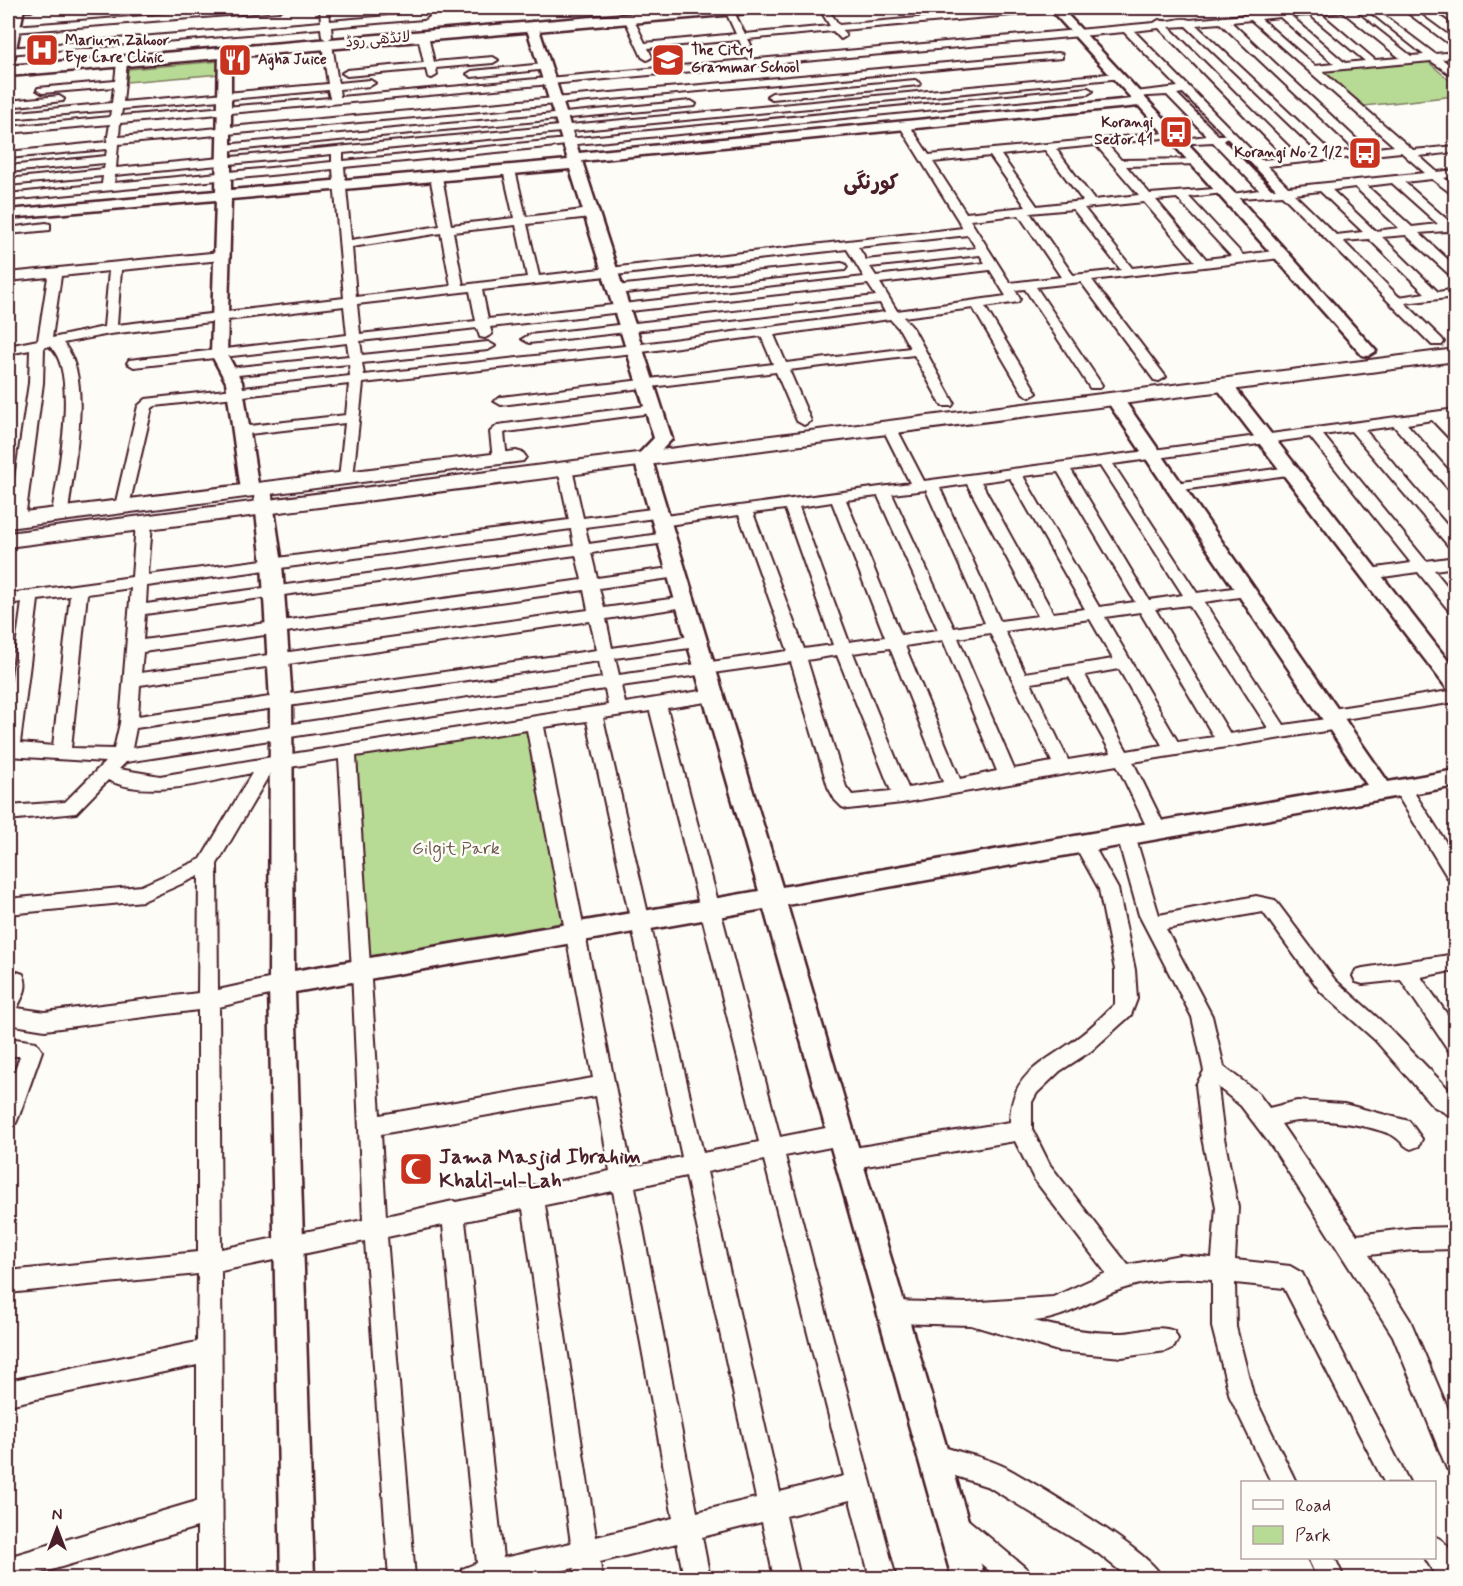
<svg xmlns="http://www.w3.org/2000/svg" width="1463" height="1586" viewBox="0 0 1463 1586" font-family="Mynerve,'Playpen Sans Arabic',sans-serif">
<rect width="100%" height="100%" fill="#fdfcf7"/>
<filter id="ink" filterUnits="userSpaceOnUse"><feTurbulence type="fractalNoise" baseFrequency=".0167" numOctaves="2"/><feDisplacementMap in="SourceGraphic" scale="12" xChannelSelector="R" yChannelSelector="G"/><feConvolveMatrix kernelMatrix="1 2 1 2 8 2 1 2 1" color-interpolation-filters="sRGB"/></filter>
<g filter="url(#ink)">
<path fill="#b7da95" stroke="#807c60" stroke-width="1.5" d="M1426 60 1455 85V96L1364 106 1323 71Z
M221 61V74L127 82 128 69Z
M534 723 576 933 362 970 347 752Z"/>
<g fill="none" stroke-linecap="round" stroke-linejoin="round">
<defs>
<path id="minor" d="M14 8H36L31 11H15Z
M249 8H284L279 11 14 32 9 29 14 26Z
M320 8H328L330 21 423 13 428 16 423 19 331 27 332 37 327 40 322 37 321 28 8 54 9 48 321 22Z
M724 8H732L745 34 830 26 819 8H827L839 25 1029 8H1060L1055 11 842 30 846 36 841 39 833 31 748 39 751 45 746 48 742 47 739 40 648 48 652 57 647 60 642 57 624 18 632 16 645 43 736 34Z
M1325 8H1355L1353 10 1411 56 1424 55 1365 8H1374L1435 54 1456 52V58L1442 59 1456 70V78L1431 61 1322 71 1413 150 1456 146V152L1419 156 1437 172 1456 170V176L1444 178 1456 188V197L1432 179 1404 182 1451 223 1456 222V233L1446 231 1419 233 1456 267V278L1452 277 1406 235 1382 237 1438 292 1456 289V297L1405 303 1442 339 1444 342 1442 345H1432L1282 195 1226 199V195L1259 190 1213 142 1175 144V140L1207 136 1167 95 1131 97V93L1135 92 1178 87 1124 32 120 123 119 137 1058 53 1062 54V58L118 144 116 168 1118 73 1123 76 1122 78 343 153V161L1088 88 1093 91 1088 94 344 167 351 240 440 226 430 177 436 174 442 177 451 225 514 218 503 170 509 167 515 170 526 217 591 209 597 213 591 217 527 224 539 276 963 228 899 125 904 122 908 123 929 155 1176 132 1177 134 1172 137 1107 144 1121 160 1201 159 1203 161 1197 164 1126 166 1150 194 1227 188V192L1223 193 1189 197 1243 255 1281 250 1287 254 1281 258 1092 280 1166 377 1159 381 1154 380 1081 282 1036 287 1102 385 1100 388H1090L1025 289 1015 290 1020 299 1018 302 985 307 1037 393 1030 397 1023 393 973 308 903 317 913 328 954 403 952 406H942L914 355 789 370 811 421 804 425 797 421 776 372 501 405 494 401 501 397 773 364 761 336 634 353 363 383 353 478 346 482 339 478 345 423 240 435 233 431 240 427 346 415 349 384 155 406 152 408 129 506 122 511 115 506 138 406 146 399 350 376 349 364 228 376 221 372 228 368 349 356 347 343 134 367 127 363 129 360 347 335 344 306 110 334 63 343C95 378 72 469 68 514L60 519 52 514C57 478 80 368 49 346L44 348 43 383 25 519 17 524 9 519 29 383 30 350 8 354V346L38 340 48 277 8 281V273L221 252 227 256 221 260 121 270 117 325 344 298 333 169 8 200V194L102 184 103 176 8 185V179L104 169 105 163 8 172V166L106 156 107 149 8 158V152L107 142 110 124 8 133V127L110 117 111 110 8 119V113L112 103 114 87 42 93 37 90 38 88 115 81 117 62 122 59 127 62 123 102 328 84 322 44 327 41 332 44 338 83 370 80 375 83 370 86 339 89 340 97 1154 23 1159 20C1170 24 1181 16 1190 20ZM1343 12 1400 58 1375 60 1321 14ZM1310 15 1365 61 1345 63 1291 16ZM1280 17 1334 64 1315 66 1261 19ZM1251 20 1394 146 1367 149 1231 22ZM1220 23 1355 150 1332 153 1196 25ZM1186 26 1320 154 1298 156 1169 27ZM1159 28 1286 158 1261 160 1134 31ZM328 90 330 98 121 116 122 109ZM1183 93 1225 135H1218L1177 94ZM1227 138 1276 189H1271L1224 141ZM1096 145 1139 195 1094 200 1056 149ZM1045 150 1083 201 1037 206 1001 155ZM1401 152 1425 173 1288 187 1267 166ZM332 154V162L114 183 115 175ZM990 156 1026 207 966 213 933 162ZM1392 183 1438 224 1412 227 1367 186ZM1355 187 1399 228 1375 231 1332 190ZM1320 191 1363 232 1336 235 1294 194ZM1177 198 1231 256 1206 259 1156 200ZM1144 202 1195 261 1132 268 1084 208ZM1073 209 1121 270 1073 275 1030 213ZM1019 215 1061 277 1010 283 970 220ZM516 225 527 277 463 285 453 232ZM441 233 451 286 356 297 352 247ZM968 235 976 248 866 260 858 247ZM1369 239 1425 293 1399 297 1343 241ZM847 249 864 277 488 319 482 290ZM980 255 985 263 876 276 870 267ZM990 270 1006 296 897 311 880 283ZM109 271 104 327 52 338 61 276ZM868 284 876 296 529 335 522 339 529 343 880 303 885 312 634 345 364 375 362 363 488 350 495 346 488 342 362 355 360 341 477 328 480 337 485 338 492 334 490 327ZM470 291 476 321 360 334 357 304ZM890 319 900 330 910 348 786 363 774 335Z
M1401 8H1411L1456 41V49Z
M1431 8H1442L1456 17V25Z
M423 33 428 36 434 62 493 57 498 60 493 63 436 68 437 75 432 78 428 77 426 69 347 76 342 73 347 70 424 63 418 36Z
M544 64 549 67 548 69 472 77 467 74 472 71Z
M915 80 920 83 919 85 772 99 767 96 772 93Z
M59 96 64 99 63 101 8 107V101Z
M691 101 696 104 695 106 224 151 218 148 224 145Z
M46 223 50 224V230L8 234V228Z
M841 263 845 264 847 267 845 270 615 294 609 290 615 286Z
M654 405 659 406 661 409 659 412 507 432 504 433 507 459 500 463 493 459 490 432 498 425Z
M1456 409V417L1446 419 1456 428V441L1451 440 1432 420 1407 424 1456 479V493L1451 492 1394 426 1365 430 1456 536V551L1451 549 1351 431 1323 435 1426 561 1456 557V567L1434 570 1456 597V613L1450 612 1418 572 1369 579 1363 578 1361 574 1363 570 1411 563 1310 437 1113 464 1197 593 1247 586 1253 587 1255 591 1253 595 1204 602 1284 725 1326 719 1323 715 1326 711 1332 709 1456 690V702L1344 719 1347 723 1344 727 1338 729 1133 762 1167 831 1165 836 1158 838 1151 836 1117 765 902 803 848 809 842 807 835 800 828 787 791 662 621 686 625 703 713 689 719 691 721 695 719 699 713 701 667 708 780 1137 841 1125 849 1128 852 1135 849 1142 841 1145 785 1156 896 1578H870L850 1500 786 1516 800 1578H774L762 1522 702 1537 710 1578H684L677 1543 600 1562 602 1578H576L574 1568 528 1578H458L462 1569 477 1563 443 1225 387 1237 415 1578H389L365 1241 221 1271 223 1578H197V1527L24 1578H8V1557L197 1501V1365L8 1405V1381L197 1342 198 1274 8 1293V1271L198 1252V1010L45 1030 8 1024V969L23 974C29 987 23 996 17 1008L45 1012 198 993 199 876 143 901 8 914V899L141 886 201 859 252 773C210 781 149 800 108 780L76 813 8 820V806L65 802 105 762 8 756V706L22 602 8 604V594L132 577 136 523 144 518 152 523 148 575 569 520 558 469 565 465 572 469 583 518 659 508 664 510 666 513 665 516 910 483 882 427 889 423 896 427 924 481ZM1100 466 1183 595 1149 600 1071 470ZM1058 472 1135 602 1099 607 1023 476ZM1010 478 1085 609 1053 613 981 482ZM967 484 1038 616 1000 621 940 488ZM926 490 985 623 954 628 892 494ZM878 496 938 630 901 635 846 500ZM832 502 885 637 849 642 799 507ZM785 509 833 645 804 649 753 513ZM739 515 788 651 619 675 615 658 697 647 703 645 705 641 703 637 697 635 612 648 606 619 685 607 691 606 693 602 691 598 685 597 604 608 599 588 677 577 685 572 677 567 597 578 591 553 666 543 674 538 666 533 589 544 585 527 655 518 653 521 656 524 661 526ZM571 529 574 546 146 604 147 586ZM576 555 582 580 143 640 145 614ZM131 588 120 723 114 749 71 748 87 594ZM584 590 588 610 141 673 143 652ZM70 596 53 746 20 743 38 600ZM1189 605 1268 728 1230 734 1155 609ZM1140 612 1214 737 1178 742 1105 617ZM1090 619 1113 659 1025 673 1005 631ZM590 621 597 650 138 716 140 685ZM990 633 1052 762 1014 769 958 638ZM943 640 997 771 960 779 905 646ZM890 648 943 782 908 788 853 653ZM837 655 891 791 852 795 846 787 807 660ZM599 661 602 678 132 748 136 728ZM1119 669 1162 745 1127 751 1085 675ZM1069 677 1111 753 1068 760 1031 683ZM605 689 608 705 266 758 160 776 119 769 126 762ZM650 711 759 1142 703 1153 603 718ZM587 721 682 1157 631 1167 544 727ZM527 730 593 1078 380 1115 356 756ZM339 759 352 970 363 1220 221 1249 219 1007 282 992 289 990 292 984 289 978 282 976 218 990 217 864 272 770ZM596 1096 610 1171 536 1186 532 1185 524 1188 456 1202 453 1201 386 1216 381 1134ZM764 1160 844 1476 780 1492 707 1172ZM686 1176 756 1498 697 1512 635 1187ZM613 1191 673 1518 596 1537 545 1205ZM523 1209 571 1543 503 1558 465 1221Z
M1289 467 1294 468 1296 471 1294 474 1175 491 1168 487 1175 483Z
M1402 781 1408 783 1456 858V882L1449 880 1393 788 1396 783Z
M1126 829 1133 831 1135 836 1159 915 1256 896 1275 900 1335 980 1389 1028 1456 1097V1119L1433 1106 1375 1040 1321 992 1263 912 1166 929 1212 1016 1224 1067 1257 1092 1269 1108 1297 1101 1344 1104 1409 1121 1422 1139 1419 1146 1411 1149C1403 1146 1400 1139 1392 1135 1364 1123 1310 1116 1281 1124L1357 1235 1413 1228 1456 1227V1249L1413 1250 1369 1255 1410 1320 1456 1428V1472L1447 1469 1393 1336 1273 1148 1241 1106 1218 1087 1224 1138 1238 1207 1235 1260 1290 1266 1302 1273 1409 1482H1384L1284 1288 1235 1283 1236 1327 1253 1394 1296 1482H1271L1230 1397 1212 1327V1280C1182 1277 1153 1279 1125 1288 1092 1298 1069 1318 1034 1321 1062 1328 1094 1334 1123 1333 1140 1332 1158 1324 1174 1331L1178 1339 1174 1347 1166 1351 1122 1357 1058 1351 971 1325 892 1323 884 1320 880 1312 884 1304 892 1301 967 1303 1053 1297 1106 1273 1034 1179 1015 1141 848 1169 840 1166 837 1159 840 1152 848 1149 1010 1122C1011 1072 1042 1065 1076 1039 1090 1029 1102 1016 1115 1004V970L1101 900 1099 889 1074 844 1076 839 1083 837 1090 839 1118 889 1135 970 1137 999 1131 1015 1091 1051 1060 1071 1037 1093 1032 1102V1129L1050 1165 1128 1265 1180 1255 1212 1258 1216 1207 1202 1138 1196 1085 1204 1071 1192 1017 1139 915 1117 836 1119 831Z
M1456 954V970L1421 977 1456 1027V1054L1449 1051 1401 980 1363 984 1356 982 1353 976 1356 970 1363 968Z
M8 1038 36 1042 42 1051 19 1116 16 1123 8 1126V1089L20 1056H8Z
M934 1444C957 1452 983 1456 1005 1467 1034 1483 1154 1553 1162 1578H1129L1099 1554 989 1487 925 1466 921 1457 925 1448Z
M957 1514 966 1518 1027 1569 1031 1578H998L948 1536 944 1527 948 1518Z
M1434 1536C1452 1543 1456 1561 1456 1578H1437L1425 1558H1434Z
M1308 1558H1335L1344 1578H1317Z"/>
<path id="tertiary" d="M12 8H24L14 59 8 63V30Z
M1049 8H1061L1235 194 1376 351 1368 356 1362 355 1139 106 582 161 672 439 652 460 782 887 1367 785 1105 398 1108 394H1120L1388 782 1456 770V786L787 905 985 1578H952L764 909 295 992 314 1578H281L269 984 270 701 262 564 254 495 243 494 241 490 226 382 211 354 216 200 8 218V210L216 191 219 53 225 49 231 53V190L568 160 526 26 532 22 538 26 579 153 1132 99ZM570 169 654 438 634 459 759 891 294 971 292 701 282 564 271 489 269 485 258 484 242 382 227 354 231 199Z
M1223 379 1229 380 1456 671V693L1449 691 1217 388 1214 384 1217 380Z"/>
<path id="secondary" d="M1456 349V361L8 547V533Z
M516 451 523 453 526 457 523 461 8 528V514Z"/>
<path id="primary" d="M700 8H756L748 13 8 76V66Z"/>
</defs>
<use href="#minor" stroke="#4a1f2b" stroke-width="4"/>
<use href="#tertiary" stroke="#4a1f2b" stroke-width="5"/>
<use href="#secondary" stroke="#4a1f2b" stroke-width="4"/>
<use href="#primary" stroke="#4a1f2b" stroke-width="5"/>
<use href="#minor" fill="#fdfcf7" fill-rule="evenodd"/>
<use href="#tertiary" fill="#fdfcf7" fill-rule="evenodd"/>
<use href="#secondary" fill="#fdfcf7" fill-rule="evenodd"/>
<use href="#primary" fill="#fdfcf7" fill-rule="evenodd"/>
</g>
</g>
<defs>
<symbol id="hospital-square" viewBox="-11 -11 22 22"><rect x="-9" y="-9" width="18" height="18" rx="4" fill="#c8321e" stroke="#fdfcf7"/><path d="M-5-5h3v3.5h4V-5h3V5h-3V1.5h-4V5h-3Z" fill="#fff"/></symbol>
<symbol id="restaurant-square" viewBox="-11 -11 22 22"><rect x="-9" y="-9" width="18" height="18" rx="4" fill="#c8321e" stroke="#fdfcf7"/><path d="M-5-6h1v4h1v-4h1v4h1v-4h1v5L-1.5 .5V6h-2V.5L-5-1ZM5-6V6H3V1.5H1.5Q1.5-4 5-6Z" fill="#fff"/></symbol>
<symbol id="school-square" viewBox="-11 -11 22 22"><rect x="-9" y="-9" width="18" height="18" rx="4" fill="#c8321e" stroke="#fdfcf7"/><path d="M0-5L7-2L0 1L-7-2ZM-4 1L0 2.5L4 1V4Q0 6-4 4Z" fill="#fff"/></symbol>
<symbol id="bus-square" viewBox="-11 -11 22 22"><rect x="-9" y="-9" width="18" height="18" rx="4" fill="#c8321e" stroke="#fdfcf7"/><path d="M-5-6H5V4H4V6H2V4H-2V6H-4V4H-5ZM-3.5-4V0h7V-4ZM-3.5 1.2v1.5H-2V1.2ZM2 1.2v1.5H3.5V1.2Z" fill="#fff"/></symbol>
<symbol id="mosque-square" viewBox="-11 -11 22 22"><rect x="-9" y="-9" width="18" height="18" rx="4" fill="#c8321e" stroke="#fdfcf7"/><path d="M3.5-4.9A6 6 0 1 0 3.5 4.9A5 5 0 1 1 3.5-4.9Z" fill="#fff"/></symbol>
</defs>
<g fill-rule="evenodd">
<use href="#hospital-square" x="23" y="31" width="38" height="38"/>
<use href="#restaurant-square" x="216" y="41" width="38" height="38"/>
<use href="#school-square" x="649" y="41" width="38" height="38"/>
<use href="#bus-square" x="1157" y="113" width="38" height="38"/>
<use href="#bus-square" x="1346" y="134" width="38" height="38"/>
<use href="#mosque-square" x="397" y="1150" width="38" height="38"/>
</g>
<g text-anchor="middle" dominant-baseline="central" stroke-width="5" stroke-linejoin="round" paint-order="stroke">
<g font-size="15" fill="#4a1f2b" stroke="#fdfcf7">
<text transform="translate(378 40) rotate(-5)">لانڈھی روڈ</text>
</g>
<g font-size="15" font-weight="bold" fill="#4a1f2b" stroke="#fdfcf7" text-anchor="start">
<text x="65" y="41">Marium Zahoor<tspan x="65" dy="17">Eye Care Clinic</tspan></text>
<text x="691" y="51">The Citry<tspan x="691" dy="17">Grammar School</tspan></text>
<text x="258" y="60">Agha Juice</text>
<text x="1153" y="123" text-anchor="end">Korangi<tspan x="1153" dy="17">Sector 41</tspan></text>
<text x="1342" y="153" text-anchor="end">Korangi No 2 1/2</text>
</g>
<g font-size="18" fill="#6b574b" stroke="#fdfcf7">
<text x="456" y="849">Gilgit Park</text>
</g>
<g font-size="20" font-weight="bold" fill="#4a1f2b" stroke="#fdfcf7">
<text x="871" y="183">کورنگی</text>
</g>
<g font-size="21" font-weight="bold" fill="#4a1f2b" stroke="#fdfcf7" text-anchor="start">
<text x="439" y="1157">Jama Masjid Ibrahim<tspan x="439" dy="24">Khalil-ul-Lah</tspan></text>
</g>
</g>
<rect width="1463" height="1586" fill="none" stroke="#fdfcf7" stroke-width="30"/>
<rect x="15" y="15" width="1433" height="1556" fill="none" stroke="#4a1f2b" stroke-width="2" filter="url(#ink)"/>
<rect x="1241" y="1481" width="195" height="78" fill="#fdfcf7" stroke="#b5a4a5" stroke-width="1.5"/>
<rect x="1253" y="1500" width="30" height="9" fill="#fdfcf7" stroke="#b5a4a5" stroke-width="1.5"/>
<text x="1295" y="1511" font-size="18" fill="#4a1f2b">Road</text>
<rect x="1253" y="1526" width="30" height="18" fill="#b7da95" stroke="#b5a4a5" stroke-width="1.5"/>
<text x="1295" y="1541" font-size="18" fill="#4a1f2b">Park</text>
<g transform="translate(57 1529)" stroke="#fdfcf7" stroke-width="4.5" paint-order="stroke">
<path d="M0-4.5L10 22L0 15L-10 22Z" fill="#4a1f2b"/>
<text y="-9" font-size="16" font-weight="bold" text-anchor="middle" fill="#4a1f2b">N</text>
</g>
</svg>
